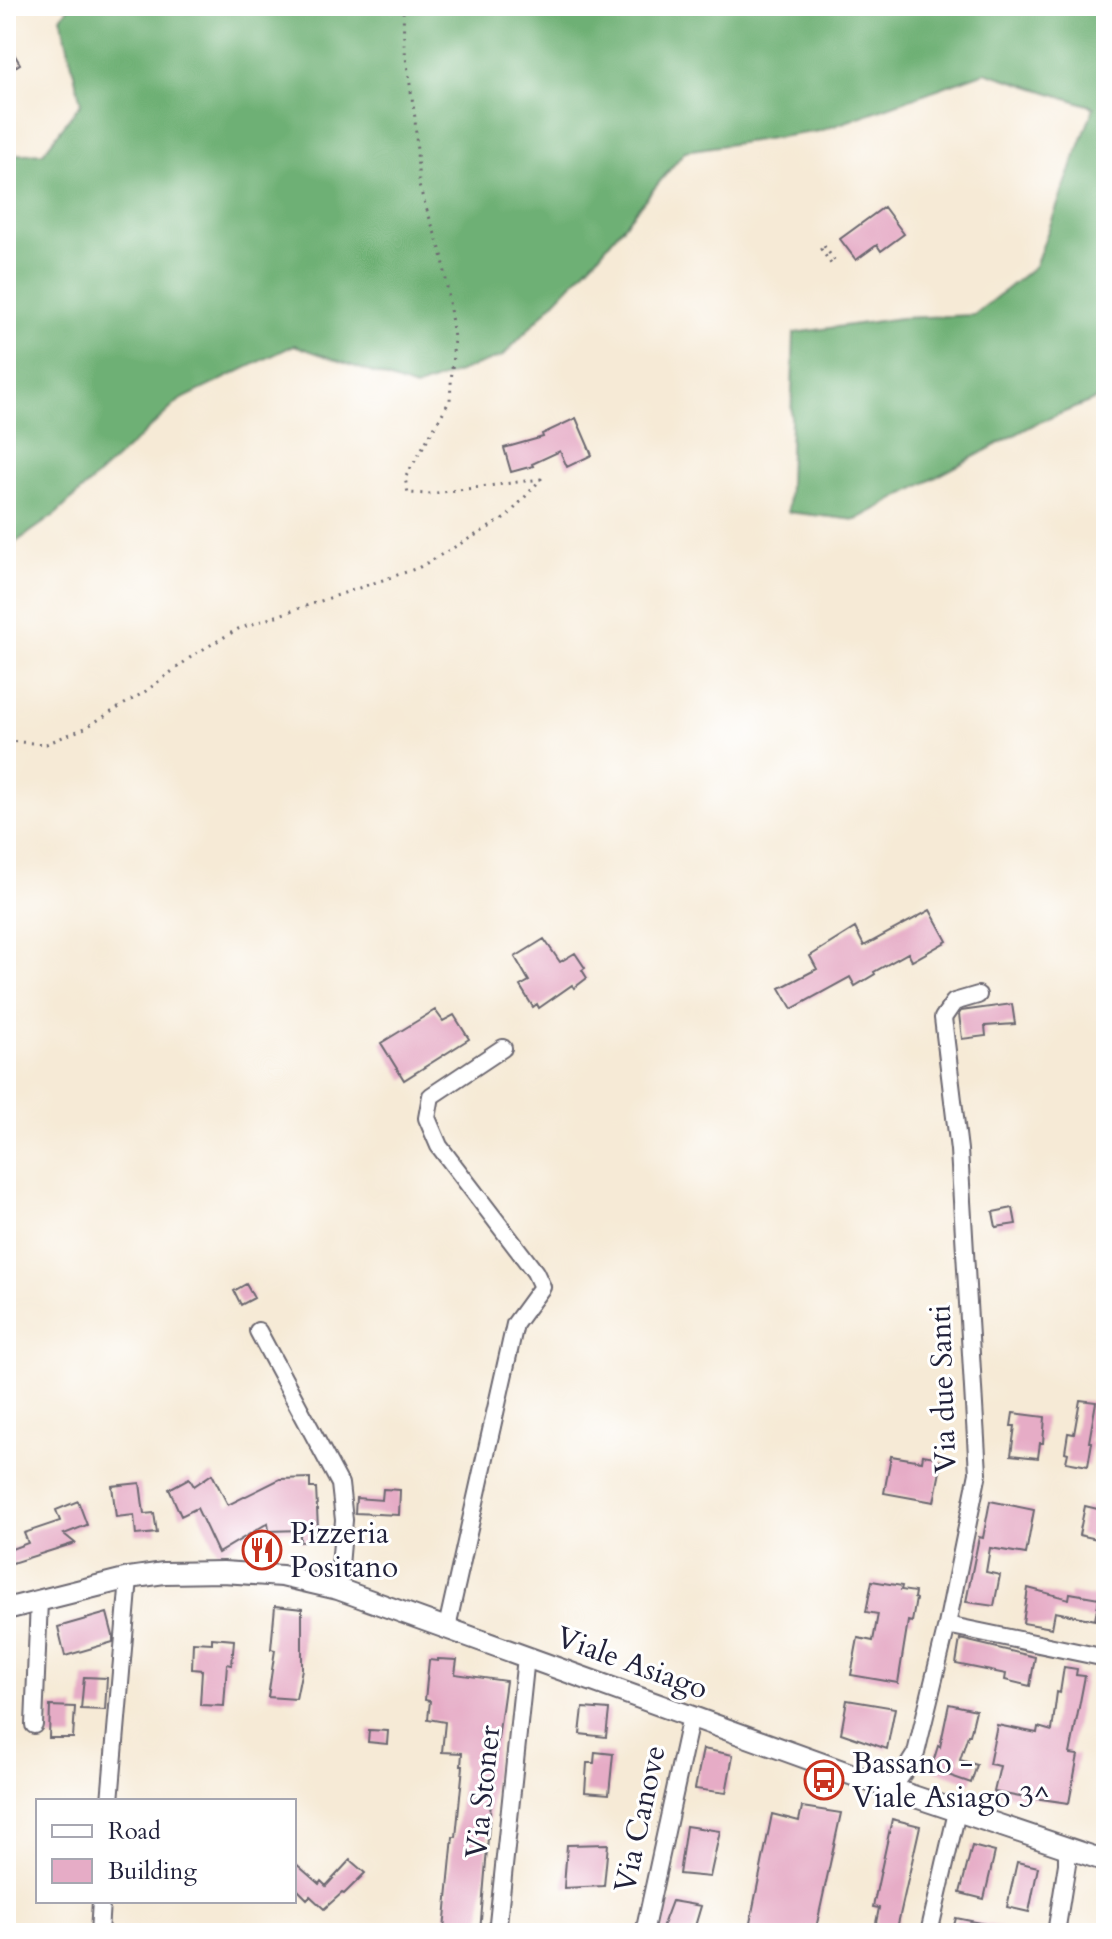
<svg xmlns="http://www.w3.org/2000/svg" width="1112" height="1939" viewBox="0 0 1112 1939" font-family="Cardo,serif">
<rect width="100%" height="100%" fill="#fff"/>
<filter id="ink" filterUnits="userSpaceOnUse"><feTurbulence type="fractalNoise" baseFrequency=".0125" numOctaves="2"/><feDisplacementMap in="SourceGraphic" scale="16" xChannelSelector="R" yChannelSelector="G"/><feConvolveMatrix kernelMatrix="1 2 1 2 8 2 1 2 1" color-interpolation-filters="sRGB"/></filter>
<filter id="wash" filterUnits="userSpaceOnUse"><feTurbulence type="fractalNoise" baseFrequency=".006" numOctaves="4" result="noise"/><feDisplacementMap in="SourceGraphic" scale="32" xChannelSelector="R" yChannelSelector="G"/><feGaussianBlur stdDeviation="1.8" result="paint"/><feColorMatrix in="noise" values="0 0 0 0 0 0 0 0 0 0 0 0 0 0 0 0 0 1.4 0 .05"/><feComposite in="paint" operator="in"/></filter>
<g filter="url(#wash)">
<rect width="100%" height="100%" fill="#f6ead6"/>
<path fill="#6eb074" stroke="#486958" stroke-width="2" d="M70 6H1106V395L1035 424 856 520 788 512 794 333 900 318 974 315 1035 266 1094 107 985 72 820 131 685 151 600 254 503 356 415 388 294 345 180 400 56 514 6 549V155L43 153 81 103 61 17Z"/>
<g id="blocks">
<path fill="#e6acc6" d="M6 40 20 64 6 73Z
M884 207 904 234 881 251 877 245 856 260 840 239Z
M576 418 592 455 567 467 560 451 532 464 533 466 511 472 504 448 543 437 542 434Z
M930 910 947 941 912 961 908 953 874 972 875 974 855 986 850 977 792 1009 780 988 817 969 810 956 855 928 864 946Z
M544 939 560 962 575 953 585 968 582 970 587 978 574 988 572 985 539 1008 537 1004 533 1007 520 986 529 981 515 957Z
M1012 1004 1015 1024 985 1026 986 1036 962 1039 959 1014 961 1011Z
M435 1010 443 1021 454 1015 469 1039 404 1080 381 1043Z
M1013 1208 1016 1224 996 1227 993 1212Z
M246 1284 254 1298 241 1305 234 1291Z
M1080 1400 1096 1402 1089 1442H1092L1088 1466 1066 1462 1068 1453 1065 1452 1068 1433 1074 1434Z
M1013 1413 1045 1417 1043 1443H1040L1038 1458 1011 1455 1015 1426H1011Z
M923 1455 935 1457V1460L942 1461 934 1502 884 1493 891 1456 922 1461Z
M212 1474 228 1505 280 1479 310 1478V1488H316L318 1529H316V1541L300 1542V1530L269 1531 268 1523 218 1553 197 1508 181 1516 169 1489 189 1478 194 1486Z
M140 1483 144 1514 154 1513 157 1533 136 1535 134 1515 116 1517 112 1486Z
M383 1489 400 1490 399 1515 355 1513 356 1498 382 1500Z
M78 1501 87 1525 64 1534 75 1543 6 1565V1551L28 1543 24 1533 60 1521 56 1510Z
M990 1501 1034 1510 1026 1554 990 1548 986 1572 1000 1575 994 1606 966 1602 979 1537 983 1538Z
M1085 1506 1106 1511V1541L1079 1535Z
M872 1581 902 1586 901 1590 915 1592 914 1598 916 1599 912 1622 908 1621 898 1683 851 1675 858 1638 873 1641 878 1614 866 1612Z
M1028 1588 1069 1599 1070 1593 1099 1598 1095 1620 1055 1612 1052 1628 1023 1623Z
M275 1606 302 1609V1669L296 1699 268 1697 275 1650 271 1649Z
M107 1613 113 1636V1642L65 1656 58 1627Z
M212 1638 234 1640 232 1665 227 1664 224 1706 200 1705 202 1670 192 1669 193 1642 212 1643Z
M960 1639 1035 1657 1030 1686 1005 1680 1006 1674 956 1664Z
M438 1659 457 1660 455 1674 506 1681 494 1767 480 1932 444 1929 453 1837H456L463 1766H461L462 1753 442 1752 445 1722 428 1719 430 1701 425 1700 429 1660 438 1661Z
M1064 1667 1077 1669 1076 1675 1085 1676 1070 1754 1078 1755 1069 1803 1020 1796V1797L994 1792 1000 1766 989 1764 997 1725 1037 1733 1038 1727 1052 1731 1057 1692 1060 1693Z
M84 1677 107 1678 105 1710 81 1709Z
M847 1700 895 1708 887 1749 841 1733Z
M949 1704 976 1710 970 1735H968L960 1760 977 1765 971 1783 931 1769 938 1746 940 1747Z
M50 1706 75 1707 73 1738H49Z
M583 1708 609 1710 606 1737 580 1734Z
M369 1730 388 1731 387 1744 368 1742Z
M703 1749 733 1755 726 1793 695 1789Z
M595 1752 613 1754 609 1794 585 1792 587 1763H594Z
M802 1807 841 1813 815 1933H748L772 1814 799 1821Z
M892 1819 920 1826 896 1933H874L879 1908 873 1907Z
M686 1826 720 1831 710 1877 679 1874Z
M608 1844 604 1886 564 1888 567 1845Z
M972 1846 995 1852 984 1899 960 1893Z
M350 1860 365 1873 344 1894 342 1893 324 1909 310 1896 307 1899 294 1886V1862L319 1884 321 1881 326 1886Z
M1017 1862 1038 1867 1029 1912 1007 1907Z
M672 1901 701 1906 693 1933H660Z
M956 1918 1001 1927 1000 1933H952Z"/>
</g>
</g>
<g filter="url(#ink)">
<use href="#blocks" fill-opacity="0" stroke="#6c6871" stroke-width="2"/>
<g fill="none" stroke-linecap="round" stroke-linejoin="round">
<defs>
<path id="minor" d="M258 1331 340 1484 344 1520 338 1589
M947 1625 1106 1658
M447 1627 515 1324 542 1287 535 1272 439 1146 427 1118 431 1096 503 1048
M34 1725 39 1600
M892 1789 906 1769 916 1753 947 1625 978 1473 959 1150 943 1018 954 1002 978 995
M110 1801 129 1578
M99 1933 101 1901
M497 1933 526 1657
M644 1933 691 1716
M929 1933 957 1812
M1056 1933 1067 1864V1848"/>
<path id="major" d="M6 1609 129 1578 164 1573 223 1572 282 1576 338 1589 892 1789 1106 1861"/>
</defs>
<use href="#minor" stroke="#6c6871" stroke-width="20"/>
<use href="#major" stroke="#6c6871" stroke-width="24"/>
<path stroke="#6c6871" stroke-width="3" stroke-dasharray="2 6" stroke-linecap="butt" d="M824 246 835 261 831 264 821 249Z
M6 741 46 744 85 728 146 691 195 654 238 629 418 568 507 517 541 479 428 494 408 493 405 478 450 400 454 338 443 258 419 186 415 118 404 44 403 6"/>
<use href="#minor" stroke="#fff" stroke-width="16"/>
<use href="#major" stroke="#fff" stroke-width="20"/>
</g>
</g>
<defs>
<symbol id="restaurant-ring" viewBox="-11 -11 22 22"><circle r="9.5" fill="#fff" stroke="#c8321e" stroke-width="1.5"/><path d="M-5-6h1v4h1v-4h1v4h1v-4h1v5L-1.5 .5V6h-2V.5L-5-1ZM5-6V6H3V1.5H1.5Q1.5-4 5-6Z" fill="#c8321e"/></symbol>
<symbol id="bus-ring" viewBox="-11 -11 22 22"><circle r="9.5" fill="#fff" stroke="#c8321e" stroke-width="1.5"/><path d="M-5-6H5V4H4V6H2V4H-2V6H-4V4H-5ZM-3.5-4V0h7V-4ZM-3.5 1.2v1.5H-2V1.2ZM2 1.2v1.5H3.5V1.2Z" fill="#c8321e"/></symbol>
</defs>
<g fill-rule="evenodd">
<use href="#restaurant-ring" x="240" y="1528" width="44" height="44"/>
<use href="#bus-ring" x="802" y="1758" width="44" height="44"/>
</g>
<g text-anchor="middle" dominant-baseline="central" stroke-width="6" stroke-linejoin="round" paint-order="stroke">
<g font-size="30" fill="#22223b" stroke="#fff">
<text transform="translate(943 1389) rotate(-92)">Via due Santi</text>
<text transform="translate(632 1663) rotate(20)">Viale Asiago</text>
<text transform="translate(483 1792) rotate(-84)">Via Stoner</text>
<text transform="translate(640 1819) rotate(-78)">Via Canove</text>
</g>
<g font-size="30" fill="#22223b" stroke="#fff" text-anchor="start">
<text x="290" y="1533">Pizzeria<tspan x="290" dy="34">Positano</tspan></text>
<text x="852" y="1763">Bassano -<tspan x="852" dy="34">Viale Asiago 3^</tspan></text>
</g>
</g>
<rect width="1112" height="1939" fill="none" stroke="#fff" stroke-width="32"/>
<rect x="36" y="1799" width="260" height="104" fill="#ffffff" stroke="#a7a7b1" stroke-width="2"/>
<rect x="52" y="1825" width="40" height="12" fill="#ffffff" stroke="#a7a7b1" stroke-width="2"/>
<text x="108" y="1839" font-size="24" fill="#22223b">Road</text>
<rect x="52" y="1859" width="40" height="24" fill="#e6acc6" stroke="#a7a7b1" stroke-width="2"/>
<text x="108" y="1879" font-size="24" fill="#22223b">Building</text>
</svg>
